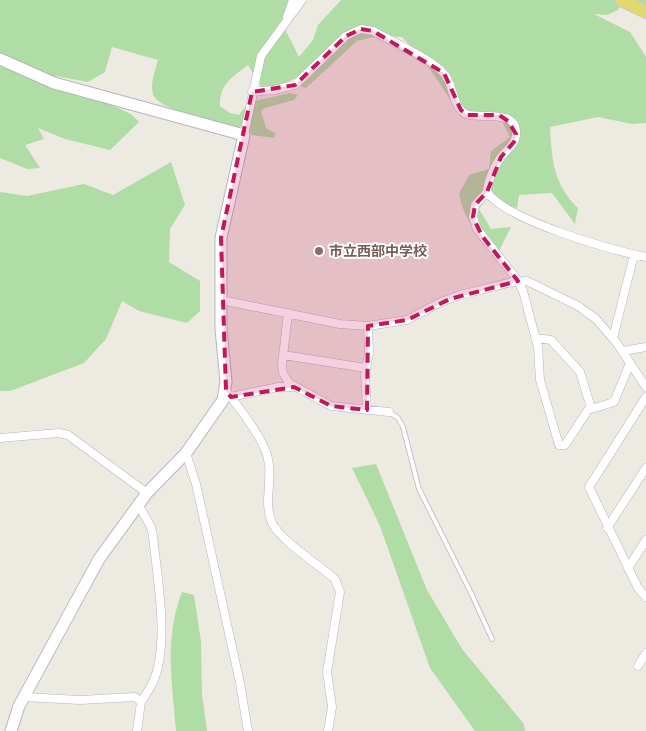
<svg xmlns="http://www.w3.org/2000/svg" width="646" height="731" viewBox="0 0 646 731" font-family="'Asap Condensed','Noto Sans JP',sans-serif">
<rect width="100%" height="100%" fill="#edeae2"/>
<path fill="#b0dca5" d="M0 0H295L281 21 299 57 313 40 318 25 341 0H646V17L621 4 618 10 607 15 594 14 630 32 646 57V123L632 124 598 117 550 127C552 160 553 184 578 208L575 224 552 193 519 195 517 208 504 205 490 193 479 209 491 229 511 227 497 255C478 234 465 223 459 194L469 175 489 169 491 151 510 137 502 121 472 114 452 102 423 59 402 37 378 36 357 41 306 88 302 87 296 78 276 87 262 88 248 65C232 77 219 85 220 106L230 113 239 115 249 102 290 93 298 95 294 100 265 108 261 111 266 128 275 133 274 138 252 135 244 124 238 128C222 124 157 110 153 94 150 84 155 71 158 60L112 47 105 72 88 82 45 74 131 114 139 122 110 150 65 139 38 128 44 139 25 145 40 168 27 169 0 158Z
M171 162 185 205 170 229 169 262 200 281V311L187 323 139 311 122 301 106 339 84 363 10 391H0V192L27 196 84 184 113 195Z
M376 464 427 590 462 649 524 724 525 731H475L430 668 380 526 352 468Z
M182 592 194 595 201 642 202 694 207 731H176C172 682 164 639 182 592Z"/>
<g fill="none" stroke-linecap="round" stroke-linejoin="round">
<defs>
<path id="lane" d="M389 412 398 418 403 427 419 489 472 595 492 639"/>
<path id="street" d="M287 17 293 0
M252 92 274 90 295 85 346 36 361 29 373 31C391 41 434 60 445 75 454 86 452 107 466 114 478 120 518 107 516 135 515 145 507 149 501 157 495 165 487 182 487 192 506 220 611 250 646 257
M244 135 261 56 302 0
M487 192 475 205 473 217 477 229 516 278 523 291 538 347 540 380 559 445H565L588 410 614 402 630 363
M221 300 340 324 368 326 407 320 441 302 460 295 512 282 527 281 578 306 596 319 616 342 646 387
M288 313 282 365 283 373 289 383 331 406 389 412
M536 338 551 340 580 372 591 408
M613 338 634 255
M623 351 646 347
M283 355 366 368
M226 391C238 406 265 440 268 459 273 480 263 503 272 523 281 541 319 565 335 579L340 592 327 672 332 707 328 731
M231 397 278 387H294
M646 397 589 487 638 588 646 597
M367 410 365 375 369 353 368 326
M0 438 59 433 68 435 147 493
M186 453 196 484 240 683 248 731
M138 504 151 527 153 536C157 576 170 645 153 682 150 689 145 695 141 702
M607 528 646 468
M628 568 646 540
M638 666 646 653
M24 697 80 700 135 697 141 702 137 731"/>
<path id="secondary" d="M0 59 54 83 244 135 221 238V329L226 382 223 400 186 453 147 493 99 559 19 706 11 731"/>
<path id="primary" d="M621 0 646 12"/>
</defs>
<use href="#lane" stroke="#b5b5bf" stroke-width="5.5"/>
<use href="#street" stroke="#b5b5bf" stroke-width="9"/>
<use href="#secondary" stroke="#b5b5bf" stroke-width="13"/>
<use href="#primary" stroke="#c8c8c8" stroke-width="14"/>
<use href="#lane" stroke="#fff" stroke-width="4"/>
<use href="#street" stroke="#fff" stroke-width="8"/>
<use href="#secondary" stroke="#fff" stroke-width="11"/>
<use href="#primary" stroke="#e1d872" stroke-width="12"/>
</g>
<path fill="#c2185b" fill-opacity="0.2" stroke="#c2185b" stroke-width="4" stroke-dasharray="10 6" stroke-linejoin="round" d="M361 29 373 31 444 73 461 110 467 115H499L508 121 516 134 514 142 501 157 487 192 475 205 473 217 482 236 518 281 450 299 407 320 368 326 367 410 331 406 294 387 231 397 226 391 221 238 252 92 295 85 346 36Z"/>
<circle fill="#8d6e63" stroke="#fff" stroke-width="2" cx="319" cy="251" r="5"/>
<g text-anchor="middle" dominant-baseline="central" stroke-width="4" stroke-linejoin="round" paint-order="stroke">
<g font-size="14" font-weight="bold" fill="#785e54" stroke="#fff" text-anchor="start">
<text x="329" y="251">市立西部中学校</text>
</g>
</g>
</svg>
